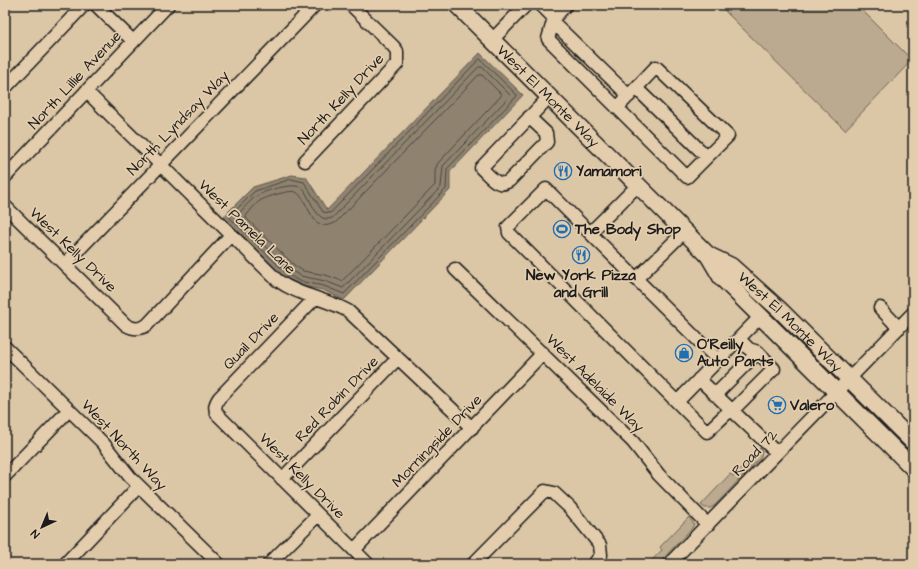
<svg xmlns="http://www.w3.org/2000/svg" width="918" height="569" viewBox="0 0 918 569" font-family="'Architects Daughter',sans-serif">
<rect width="100%" height="100%" fill="#dbc6a6"/>
<filter id="ink" filterUnits="userSpaceOnUse"><feTurbulence type="fractalNoise" baseFrequency=".025" numOctaves="2"/><feDisplacementMap in="SourceGraphic" scale="8" xChannelSelector="R" yChannelSelector="G"/><feConvolveMatrix kernelMatrix="1 2 1 2 8 2 1 2 1" color-interpolation-filters="sRGB"/></filter>
<g filter="url(#ink)">
<path fill="#bbaa8f" stroke="#6c6356" d="M719 5H857L912 60 845 130Z
M760 448 762 451 761 457 714 506 710 508H705L701 505 730 474 733 476Z
M689 517 694 524 692 528 658 564H648L662 550 660 547Z"/>
<path fill="#8f8370" stroke="#615a4e" d="M480 53 523 95 450 172V190L344 300 323 290 297 285 284 277 223 217 253 187 292 175 306 177 327 210Z"/>
<g fill="none" stroke-linecap="round" stroke-linejoin="round">
<path stroke="#4a453e" stroke-width="1" d="M480 59 516 94 517 96 447 169 446 189 344 294 324 286 299 281 287 274 230 218V216L255 191 291 179 304 182 323 212 330 213Z
M479 67H482L509 94 510 96 443 166 441 187 343 288 325 281 301 276 290 270 237 218V216C243 209 250 200 257 196 265 190 295 182 302 188 311 196 315 225 332 218Z
M479 75H482L501 94V96L438 163 435 170V185L342 281 326 275 303 271 294 265 246 218V216C250 211 255 204 261 200 266 197 292 189 296 192 310 200 310 235 335 223Z"/>
<defs>
<path id="minor" d="M96 5 133 41
M541 5 554 18 566 5
M554 18 548 39 687 177 728 136 656 67 617 108
M553 22 629 96
M492 40 526 5
M5 88 84 5
M636 88 707 157
M86 91 277 280C299 296 325 298 348 311L472 428
M529 117 546 133 547 142 509 181C498 189 489 175 481 168L549 97
M305 161 397 64V51L393 46 351 5
M5 177 168 5
M5 206 126 325C133 329 139 330 147 325L231 235
M590 233 546 189 508 227 509 233 677 402 718 360 590 233 638 185
M65 264 315 5
M455 269 633 442 659 475 708 525
M636 279 685 231
M315 298 219 398C215 404 214 408 217 414L368 564
M880 308 899 328
M5 347 103 443 130 477 219 564
M718 360 760 317
M699 379 777 453
M715 395 758 352
M677 402 707 432 726 414 733 410 774 369 758 352 749 349 739 339
M5 476 69 410
M282 479 398 358
M354 550 543 353
M65 564 139 486
M269 564 318 515
M473 564 545 491 554 493 570 508 600 545 601 555 594 564
M669 564 913 313"/>
<g id="major">
<path id="s1" d="M457 5 708 255 721 277 913 468"/>
<path id="s2" d="M708 255 731 266 779 309 913 442"/>
</g>
</defs>
<use href="#minor" stroke="#1c1c1c" stroke-width="15"/>
<use href="#major" stroke="#1c1c1c" stroke-width="19"/>
<use href="#minor" stroke="#e3cdac" stroke-width="12"/>
<use href="#major" stroke="#e3cdac" stroke-width="16"/>
</g>
</g>
<defs>
<symbol id="restaurant-ring" viewBox="-11 -11 22 22"><circle r="9.5" fill="#e3cdac" stroke="#1f6fb2" stroke-width="1.5"/><path d="M-5-6h1v4h1v-4h1v4h1v-4h1v5L-1.5 .5V6h-2V.5L-5-1ZM5-6V6H3V1.5H1.5Q1.5-4 5-6Z" fill="#1f6fb2"/></symbol>
<symbol id="stadium-ring" viewBox="-11 -11 22 22"><circle r="9.5" fill="#e3cdac" stroke="#1f6fb2" stroke-width="1.5"/><path d="M0-5a6.5 5 0 1 0 0 10a6.5 5 0 1 0 0-10ZM-3.5-1.8h7v3.6h-7Z" fill="#1f6fb2"/></symbol>
<symbol id="shop-ring" viewBox="-11 -11 22 22"><circle r="9.5" fill="#e3cdac" stroke="#1f6fb2" stroke-width="1.5"/><path d="M-5-2.5h2.3a2.7 3.5 0 0 1 5.4 0H5L5.5 6h-11ZM-1.5-2.5h3a1.5 2.3 0 0 0-3 0Z" fill="#1f6fb2"/></symbol>
<symbol id="supermarket-ring" viewBox="-11 -11 22 22"><circle r="9.5" fill="#e3cdac" stroke="#1f6fb2" stroke-width="1.5"/><path d="M-6-5.5h2.5l.6 2H6L4.5 2H-2.5L-4.4-4H-6ZM-1.5 3.2a1.3 1.3 0 1 0 .1 0ZM3 3.2a1.3 1.3 0 1 0 .1 0Z" fill="#1f6fb2"/></symbol>
</defs>
<g fill-rule="evenodd">
<use href="#restaurant-ring" x="553" y="161" width="20" height="20"/>
<use href="#stadium-ring" x="552" y="219" width="20" height="20"/>
<use href="#restaurant-ring" x="571" y="245" width="20" height="20"/>
<use href="#shop-ring" x="674" y="343" width="20" height="20"/>
<use href="#supermarket-ring" x="767" y="395" width="20" height="20"/>
</g>
<g text-anchor="middle" dominant-baseline="central" stroke-width="3.5" stroke-linejoin="round" paint-order="stroke">
<g font-size="15" fill="#1c1c1c" stroke="#e3cdac">
<text transform="translate(75 80) rotate(-47)">North Lillie Avenue</text>
<text stroke="none"><textPath href="#s1" startOffset="129">West El Monte Way</textPath></text>
<text transform="translate(341 99) rotate(-47)">North Kelly Drive</text>
<text transform="translate(178 123) rotate(-46)">North Lyndsay Way</text>
<text transform="translate(247 227) rotate(44)">West Pamela Lane</text>
<text transform="translate(73 250) rotate(44)">West Kelly Drive</text>
<text stroke="none"><textPath href="#s2" startOffset="107">West El Monte Way</textPath></text>
<text transform="translate(251 341) rotate(-46)">Quail Drive</text>
<text transform="translate(595 383) rotate(45)">West Adelaide Way</text>
<text transform="translate(337 399) rotate(-46)">Red Robin Drive</text>
<text transform="translate(437 441) rotate(-46)">Morningside Drive</text>
<text transform="translate(124 445) rotate(47)">West North Way</text>
<text transform="translate(755 453) rotate(-46)">Road 72</text>
<text transform="translate(302 476) rotate(45)">West Kelly Drive</text>
</g>
<g font-size="15" font-weight="bold" fill="#1c1c1c" stroke="#e3cdac" text-anchor="start">
<text x="576" y="171">Yamamori</text>
<text x="575" y="229">The Body Shop</text>
<text x="581" y="275" text-anchor="middle">New York Pizza<tspan x="581" dy="17">and Grill</tspan></text>
<text x="697" y="344">O'Reilly<tspan x="697" dy="17">Auto Parts</tspan></text>
<text x="790" y="405">Valero</text>
</g>
</g>
<rect width="918" height="569" fill="none" stroke="#e3cdac" stroke-width="20"/>
<rect x="10" y="10" width="898" height="549" fill="none" stroke="#1c1c1c" stroke-width="1.5" filter="url(#ink)"/>
<g transform="translate(42 527) rotate(224)" stroke="#e3cdac" stroke-width="3" paint-order="stroke">
<path d="M0-3L7 15L0 10L-7 15Z" fill="#1c1c1c"/>
<text y="-6" font-size="11" font-weight="bold" text-anchor="middle" fill="#1c1c1c">N</text>
</g>
</svg>
